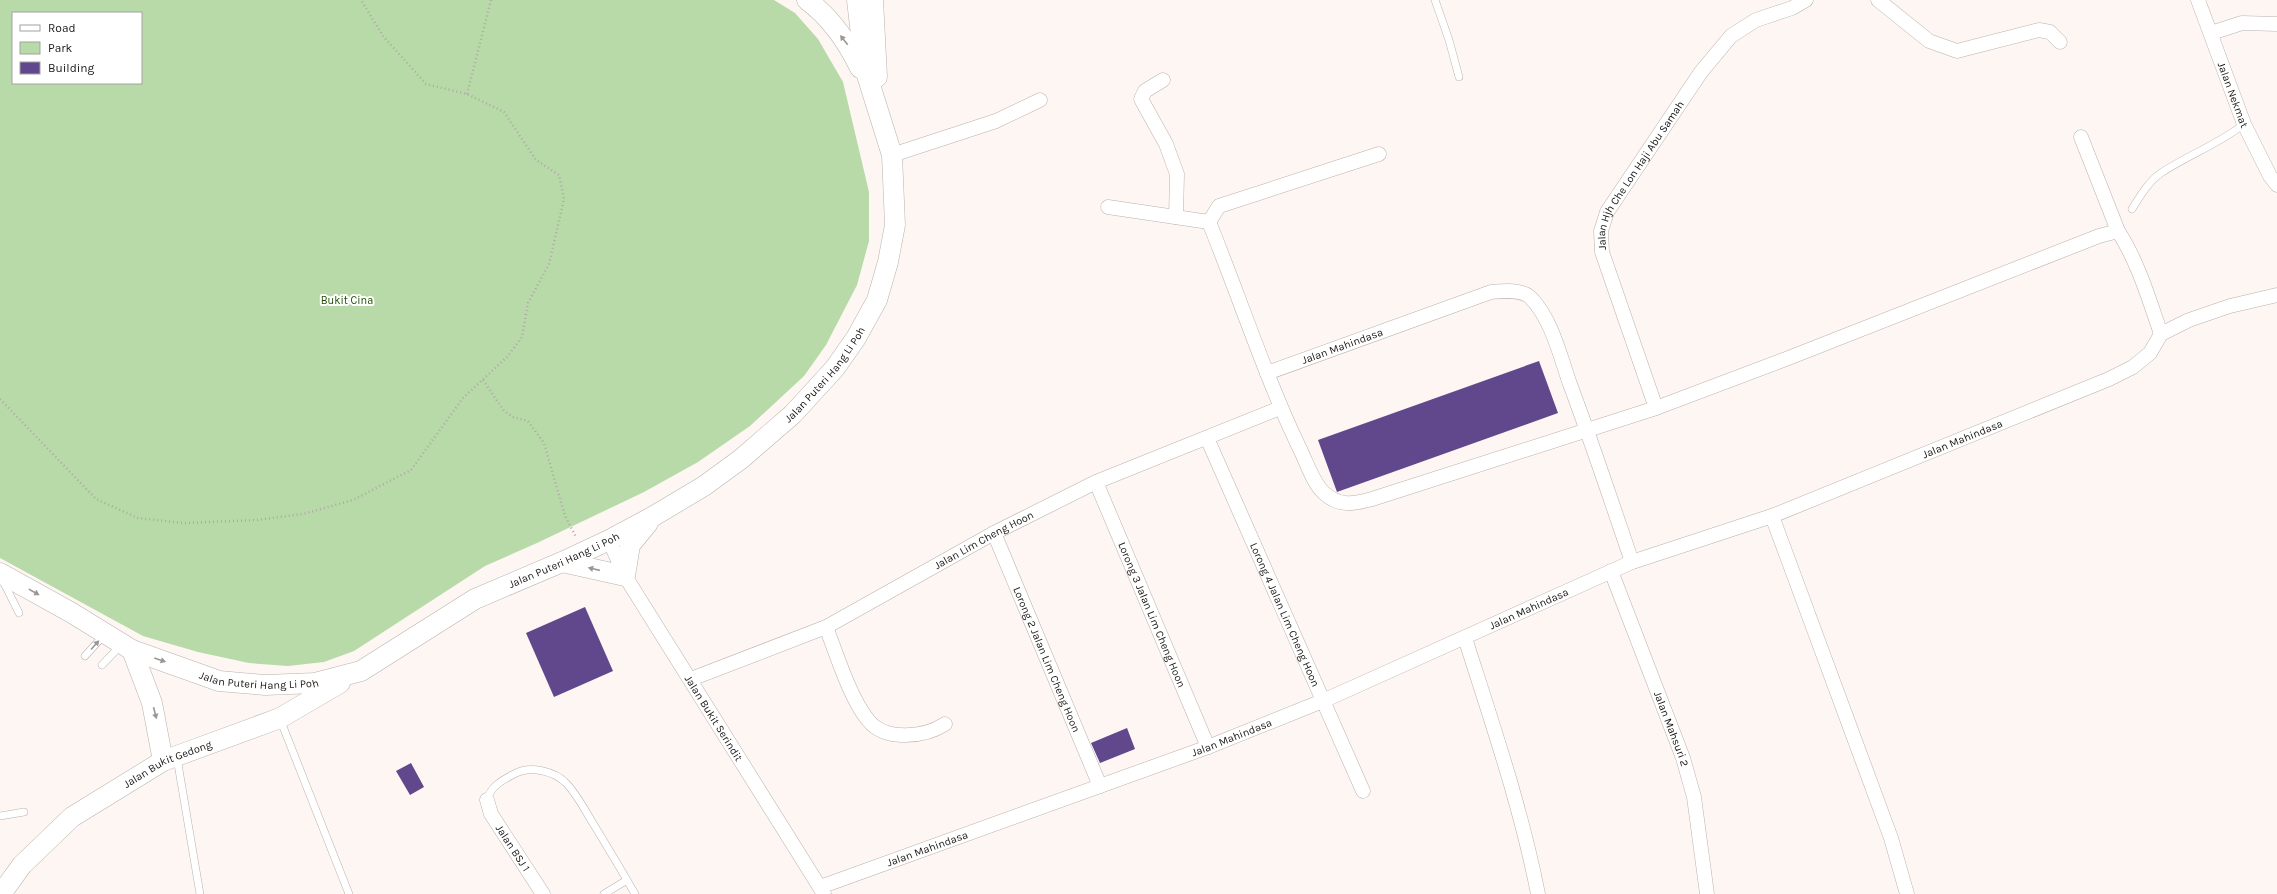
<svg xmlns="http://www.w3.org/2000/svg" width="2277" height="894" viewBox="0 0 2277 894" font-family="Karla,sans-serif">
<rect width="100%" height="100%" fill="#fdf6f2"/>
<path fill="#b7daa8" fill-rule="evenodd" d="M0 0H774L795 13 818 39 843 82 869 192V241L857 285 826 345 804 376 750 426 698 462 644 492 537 543 485 566 354 651 324 662 288 666 249 663 198 652 143 636 0 558ZM13 13H141V83H13Z"/>
<path fill="#61488d" d="M1539 361 1558 413 1337 492 1318 440Z
M585 607 613 671 554 697 526 633Z
M1127 728 1135 749 1100 763 1091 743Z
M411 763 424 787 410 795 396 771Z"/>
<g fill="none" stroke-linecap="round" stroke-linejoin="round">
<defs>
<path id="lane" d="M1435 0 1449 40 1459 77
M2132 209C2140 196 2149 181 2161 173 2188 155 2219 144 2244 124
M3 581 19 613
M85 656 104 635
M102 665 121 645
M280 719 349 894
M177 758 200 894
M487 800C491 786 501 781 514 774 530 765 555 771 567 784 578 796 586 812 594 825 608 848 622 871 635 894
M0 816 24 812
M604 894 627 880"/>
<g id="street">
<path d="M1878 0 1929 41 1957 51 2039 30 2050 32 2060 42"/>
<path id="s1" d="M2198 0 2244 124 2270 176 2277 185"/>
<path d="M2211 33 2242 23 2277 24"/>
<path d="M1163 80 1145 91 1141 99 1166 144 1177 174 1176 217"/>
<path d="M2081 137 2118 231C2138 262 2149 299 2161 334"/>
<path d="M1379 154 1219 206 1209 222C1239 296 1264 373 1298 445 1306 460 1312 482 1324 493 1339 507 1354 504 1372 499L1656 408 1791 357 2099 236 2118 231"/>
<path d="M892 155 996 121 1040 100"/>
<path d="M1108 207 1209 222"/>
<path id="s2" d="M1267 373 1491 292C1503 291 1521 289 1530 297 1552 319 1560 356 1570 384 1592 443 1612 503 1632 562"/>
<path id="s3" d="M1656 408 1602 252 1601 231 1607 212 1701 72 1731 36 1756 20 1792 8 1806 0"/>
<path id="s4" d="M1207 438 1363 791"/>
<path id="s5" d="M1096 482 1208 747"/>
<path d="M1772 516 1891 838 1907 894"/>
<path id="s6" d="M994 533 1100 786"/>
<path id="s7" d="M609 540 625 576 824 894"/>
<path id="s8" d="M1611 571 1683 758 1694 797 1707 894"/>
<path d="M826 627C837 655 850 698 868 720 885 742 925 737 945 724"/>
<path d="M1465 638C1492 723 1521 807 1538 894"/>
<path id="s9" d="M691 679 826 627 994 533 1096 482 1280 408"/>
<path id="s10" d="M487 800 491 814 543 894"/>
<path id="s11" d="M820 887 1208 747 1325 700 1632 562 1772 516 2109 379 2133 367 2150 353 2161 334 2189 320 2230 306 2277 295"/>
</g>
<g id="secondary">
<path d="M807 0C830 17 848 43 860 68"/>
<path d="M873 0 877 77"/>
<path d="M562 562 625 576 630 545 648 523"/>
<path id="s12" d="M0 573 72 613 132 650 219 681 265 685 315 683 361 671 475 599 562 562 609 540 652 517 704 486 741 459 793 414 835 368 856 338 877 300 888 262 895 225 892 155 865 69 857 0"/>
<path d="M132 650 152 703 163 761"/>
<path id="s13" d="M1 894 22 865 72 817 163 761 280 718 340 683"/>
</g>
</defs>
<use href="#lane" stroke="#b9b2af" stroke-width="8"/>
<use href="#street" stroke="#b9b2af" stroke-width="15"/>
<use href="#secondary" stroke="#b9b2af" stroke-width="21"/>
<path stroke="#afa9a6" stroke-width="2.5" stroke-dasharray="1 3" stroke-linecap="butt" d="M467 94 491 0
M483 380 504 411 513 417 528 421 544 443 565 516 576 537
M0 399 96 499 138 518 183 523 257 520 303 514 353 500 411 470 463 398 507 357 522 337 528 303 549 264 564 199 559 175 536 160 504 112 467 94 426 84 383 36 361 0"/>
<use href="#lane" stroke="#fff" stroke-width="7"/>
<use href="#street" stroke="#fff" stroke-width="14"/>
<use href="#secondary" stroke="#fff" stroke-width="20"/>
</g>
<defs><path id="oneway-solid" d="M-6-.8H1V-3.2L6.5 0L1 3.2V.8H-6Z"/></defs>
<g fill="#989796">
<use href="#oneway-solid" transform="translate(844 40) rotate(-128)"/>
<use href="#oneway-solid" transform="translate(594 569) rotate(-167)"/>
<use href="#oneway-solid" transform="translate(34 592) rotate(29)"/>
<use href="#oneway-solid" transform="translate(95 645) rotate(-48)"/>
<use href="#oneway-solid" transform="translate(160 660) rotate(19)"/>
<use href="#oneway-solid" transform="translate(155 713) rotate(76)"/>
</g>
<g text-anchor="middle" dominant-baseline="central" stroke-width="4" stroke-linejoin="round" paint-order="stroke">
<g font-size="11" fill="#1a1716" stroke="#fff">
<text stroke="none"><textPath href="#s1" startOffset="101">Jalan Nekmat</textPath></text>
<text stroke="none"><textPath href="#s3" startOffset="253">Jalan Hjh Che Lon Haji Abu Samah</textPath></text>
<text stroke="none"><textPath href="#s2" startOffset="80">Jalan Mahindasa</textPath></text>
<text stroke="none"><textPath href="#s12" startOffset="945">Jalan Puteri Hang Li Poh</textPath></text>
<text stroke="none"><textPath href="#s11" startOffset="1228">Jalan Mahindasa</textPath></text>
<text stroke="none"><textPath href="#s9" startOffset="325">Jalan Lim Cheng Hoon</textPath></text>
<text stroke="none"><textPath href="#s12" startOffset="621">Jalan Puteri Hang Li Poh</textPath></text>
<text stroke="none"><textPath href="#s11" startOffset="762">Jalan Mahindasa</textPath></text>
<text stroke="none"><textPath href="#s5" startOffset="144">Lorong 3 Jalan Lim Cheng Hoon</textPath></text>
<text stroke="none"><textPath href="#s4" startOffset="193">Lorong 4 Jalan Lim Cheng Hoon</textPath></text>
<text stroke="none"><textPath href="#s6" startOffset="137">Lorong 2 Jalan Lim Cheng Hoon</textPath></text>
<text stroke="none"><textPath href="#s12" startOffset="285">Jalan Puteri Hang Li Poh</textPath></text>
<text stroke="none"><textPath href="#s7" startOffset="207">Jalan Bukit Serindit</textPath></text>
<text stroke="none"><textPath href="#s8" startOffset="169">Jalan Mahsuri 2</textPath></text>
<text stroke="none"><textPath href="#s11" startOffset="438">Jalan Mahindasa</textPath></text>
<text stroke="none"><textPath href="#s13" startOffset="215">Jalan Bukit Gedong</textPath></text>
<text stroke="none"><textPath href="#s10" startOffset="55">Jalan BSJ 1</textPath></text>
<text stroke="none"><textPath href="#s11" startOffset="114">Jalan Mahindasa</textPath></text>
</g>
<g font-size="11" fill="#1f4c00" stroke="#fff">
<text x="347" y="300">Bukit Cina</text>
</g>
</g>
<rect x="12" y="12" width="130" height="72" fill="#ffffff" stroke="#a3a2a2"/>
<rect x="20" y="25" width="20" height="6" fill="#ffffff" stroke="#a3a2a2"/>
<text x="48" y="32" font-size="12" fill="#1a1716">Road</text>
<rect x="20" y="42" width="20" height="12" fill="#b7daa8" stroke="#a3a2a2"/>
<text x="48" y="52" font-size="12" fill="#1a1716">Park</text>
<rect x="20" y="62" width="20" height="12" fill="#61488d" stroke="#a3a2a2"/>
<text x="48" y="72" font-size="12" fill="#1a1716">Building</text>
</svg>
